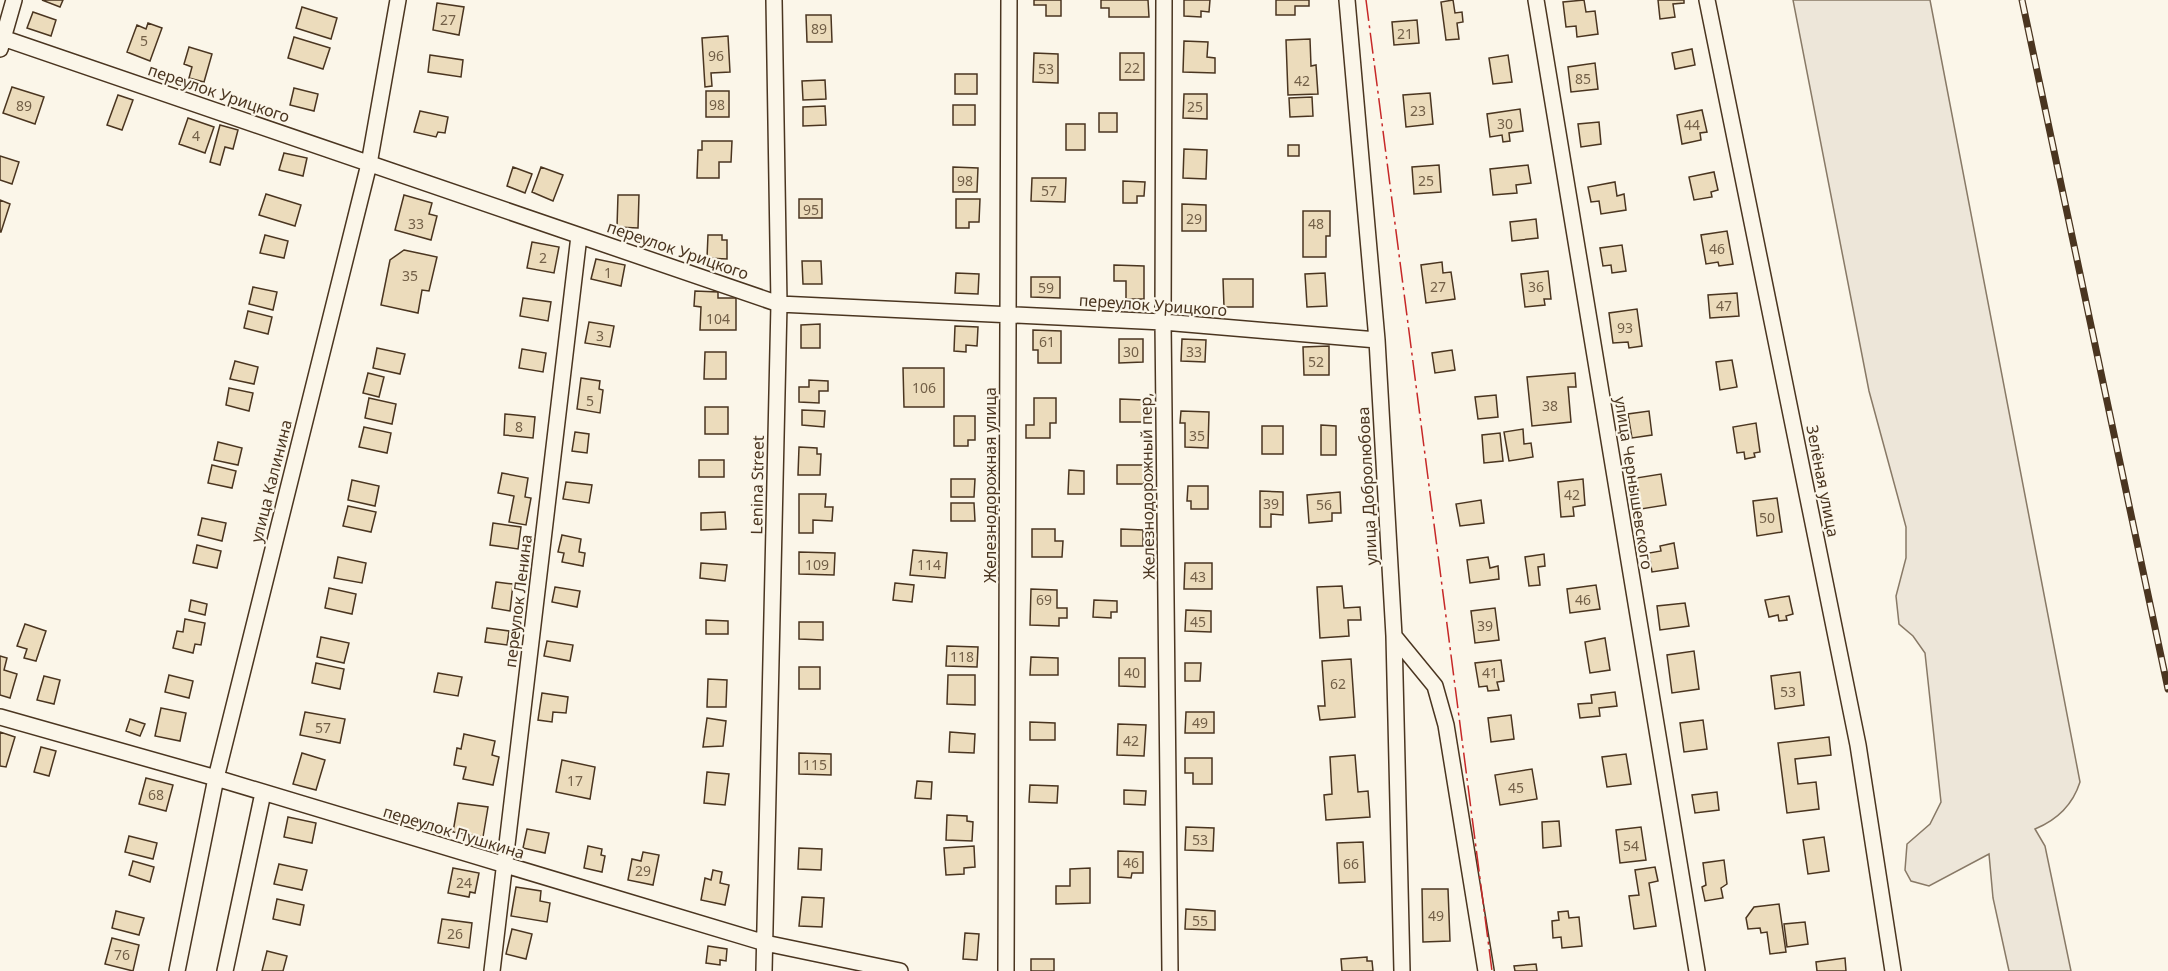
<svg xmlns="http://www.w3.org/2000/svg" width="2168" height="971" viewBox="0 0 2168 971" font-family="'Noto Sans',sans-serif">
<rect width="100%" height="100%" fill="#fbf6e9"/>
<path fill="#ede6d9" stroke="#887966" stroke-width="1.5" d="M1793 0H1930L2080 782C2073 804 2057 820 2035 829L2045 846 2071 971H2009L1993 898 1989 854 1929 886 1911 881 1905 870 1907 844 1930 824 1941 802 1925 653 1913 636 1899 624 1896 596 1906 558V527L1869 391Z"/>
<path fill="#ecdcbc" stroke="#4a3520" stroke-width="1.5" d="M42 0H63L60 7Z
M1034 0H1061V16H1046V5H1034Z
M1101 0H1148L1149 17H1109V8H1101Z
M1184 0H1210L1209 12 1201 11V17L1184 16Z
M1276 0H1309V6H1295V15H1276Z
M1453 0 1455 13 1462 12 1463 22 1457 23 1459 39 1446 40 1441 2Z
M1584 0 1586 12 1595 11 1598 34 1577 37 1576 26 1566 27 1563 2Z
M1658 0H1684V3L1673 4 1675 17 1660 19Z
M437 3 464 7 459 35 433 30Z
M302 7 337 18 331 39 296 28Z
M33 12 56 20 51 36 27 28Z
M806 15H831L832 42H807Z
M1417 20 1419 43 1394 45 1392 22Z
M148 23 162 28 150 61 127 52 137 25 146 29Z
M728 36 730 72 711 73 712 86 705 87 702 38Z
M294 37 330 48 323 69 288 58Z
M1310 39 1311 66 1316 65 1318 94 1288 95 1286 40Z
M1184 41 1208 42 1207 57 1215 58V73L1183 72Z
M189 47 212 54 204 82 189 78 192 67 184 64Z
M1692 49 1695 65 1675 69 1672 53Z
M1034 53 1058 54V83L1033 82Z
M1120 53H1144V80H1120Z
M430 55 463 60 461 77 428 72Z
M1508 55 1512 82 1493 84 1489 58Z
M1595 63 1598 89 1571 92 1568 67Z
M955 74H977V94H955Z
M825 80 826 99 803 100 802 81Z
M12 87 44 97 35 124 3 113Z
M294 88 318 94 314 111 290 105Z
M706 91H729V117H706Z
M1430 93 1433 124 1406 127 1403 95Z
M1184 94H1207V119L1183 118Z
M118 95 133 100 122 130 107 125Z
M1312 97 1313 116 1290 117 1289 98Z
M953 105H975V125H953Z
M825 106 826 125 803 126V107Z
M1520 109 1523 131 1509 133 1510 141 1503 142 1502 135 1490 137 1487 114Z
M1702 110 1707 132 1700 133 1701 140 1682 144 1677 115Z
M420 111 448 117 445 133 438 132 436 137 414 132Z
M1099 113H1117V132H1099Z
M188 118 214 127 205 153 179 144Z
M1599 122 1601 144 1581 147 1578 124Z
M1066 124H1085V150H1066Z
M220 125 238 130 233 149 225 147 220 165 210 162Z
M702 141H732L731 162H719V178H697L698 150H702Z
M1288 145H1299V156H1288Z
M1184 149 1207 150 1206 179 1183 178Z
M284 153 307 158 303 176 279 170Z
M0 156 19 162 12 184 0 180Z
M1439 165 1441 192 1414 194 1412 167Z
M1528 165 1531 183 1516 185 1517 193 1493 195 1490 169Z
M513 167 532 174 525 193 507 186Z
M541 167 563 175 553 201 532 192Z
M953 167 978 168 977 192H953Z
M1714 172 1718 190 1711 192 1712 197 1694 200 1689 177Z
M1032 178H1066L1065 202 1031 201Z
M1123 181 1145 182 1144 196H1137V203H1123Z
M1615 182 1617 196 1624 194 1626 210 1601 214 1599 201 1591 202 1588 187Z
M266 194 301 205 295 226 259 215Z
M404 195 432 203 429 214 437 216 431 240 395 230Z
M618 195H639L638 228 617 227Z
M799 199H822V218H799Z
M956 199H980L979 222H969V228H956Z
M0 200 10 204 1 232H0Z
M1182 204 1206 205V231H1182Z
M1303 211H1330V236H1326V257H1303Z
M1536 219 1538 238 1512 241 1510 222Z
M1727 231 1733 264 1719 266 1718 262 1706 264 1701 235Z
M265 235 288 241 284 258 260 253Z
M708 235H722V240H727V259L707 258Z
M532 242 559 247 554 273 527 268Z
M1622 245 1626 271 1612 273 1611 265 1603 266 1600 248Z
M404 250 437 257 429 291 422 290 418 313 381 305 390 260Z
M596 259 625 265 621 286 591 279Z
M802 261H821L822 284H803Z
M1442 262 1443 273 1451 272 1455 299 1426 303 1421 265Z
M1114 265 1144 266V299H1126V281H1114Z
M1548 271 1551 299H1544L1545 305 1525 307 1521 274Z
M956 273 979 274 978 294 955 293Z
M1325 273 1327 306 1307 307 1305 274Z
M1031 277H1060V298L1031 297Z
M1223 279H1253V307H1224Z
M253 287 277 292 273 310 249 304Z
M695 291 718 292V298H736V330H700L701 307 694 306Z
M1737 293 1739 316 1710 318 1708 295Z
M523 298 551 302 548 321 520 316Z
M1637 309 1642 346 1629 348 1628 342 1613 343 1609 313Z
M248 311 272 317 268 334 244 328Z
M589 322 614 326 610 347 585 343Z
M820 324V348H801V325Z
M955 326 978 327 977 346 966 345V352L954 351Z
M1033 330 1061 331V363H1038V350H1033Z
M1119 339H1143V362L1119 363Z
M1182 339 1206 340 1205 362 1181 361Z
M1329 346V375H1304L1303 347Z
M377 348 405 354 400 374 373 368Z
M522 349 546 353 543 372 519 368Z
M1452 350 1455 370 1435 373 1432 353Z
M705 352H726V379H704Z
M1732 360 1737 387 1720 390 1716 362Z
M235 361 258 367 254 384 230 379Z
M903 368H944V407H904Z
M368 373 384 377 379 397 363 393Z
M1575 373 1576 387H1568L1571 422 1532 426 1527 377Z
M581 378 600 381 599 389 603 390 600 413 577 409Z
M809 380 828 381V391H819V403L799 402V387H809Z
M229 388 253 393 249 411 226 405Z
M1496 395 1498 417 1478 419 1475 397Z
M369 398 396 404 392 424 365 418Z
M1034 398H1056V423H1050V438H1026V425H1034Z
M1120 399 1143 400V422H1120Z
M705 407H728V434H705Z
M802 410 825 411 824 427 802 425Z
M1181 411 1209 412 1208 448 1185 447V423H1180Z
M1649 411 1652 435 1632 438 1628 414Z
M505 414 535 417 533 438 504 435Z
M954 416H975V440H968V446H954Z
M1756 423 1760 452 1754 453 1755 457 1745 459 1744 452 1737 453 1733 427Z
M1321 425 1336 426V455H1321Z
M1262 426H1283V454H1262Z
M364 427 391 433 387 453 359 447Z
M1523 429 1524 444 1531 443 1533 457 1509 461 1504 432Z
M575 432 589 434 587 453 572 451Z
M1500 433 1503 461 1484 463 1482 435Z
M218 442 242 448 238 465 214 460Z
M799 447 817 448V454H821L820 475H798Z
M699 460H724V477H699Z
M212 465 236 471 232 488 208 483Z
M1117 465H1144V484H1117Z
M1069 470 1084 471V494H1068Z
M502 473 528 478 525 497 531 498 526 525 509 522 514 496 498 493Z
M1661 474 1666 505 1641 509 1636 478Z
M951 479H975L974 497H951Z
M1583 479 1585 505 1573 507 1574 516 1561 517 1558 482Z
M352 480 379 486 375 506 348 500Z
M566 482 592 485 589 503 563 499Z
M1188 486H1208V509H1191V501H1187Z
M1260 491 1283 492V515L1271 514V527H1260Z
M1340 492 1341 513H1332V521L1309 523 1307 495Z
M799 494H826L825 507H833L832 521 813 520V533H799Z
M1777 498 1782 532 1757 536 1753 501Z
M1481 500 1484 523 1460 526 1456 504Z
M951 503H974L975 521H951Z
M348 506 376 512 371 532 343 526Z
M725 512 726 529 701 530V513Z
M202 518 226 523 222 541 198 535Z
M493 523 521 527 518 549 490 545Z
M1032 529H1055V541H1063L1062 557H1032Z
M1121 529 1143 530V546H1121Z
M562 535 581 539 579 552 585 553 583 566 562 562 564 553 558 552Z
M1674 543 1678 568 1652 572 1649 553 1661 551 1660 546Z
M197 545 221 551 217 568 193 563Z
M913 550 947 553 945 578 910 575Z
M799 552 835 553 834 575 799 574Z
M1544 554 1545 566 1538 567 1540 585 1529 586 1525 557Z
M338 557 366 563 362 583 334 578Z
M1488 557 1490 568 1498 566 1499 579 1470 583 1467 560Z
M701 563 727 565 725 581 700 578Z
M1185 563H1212V589H1184Z
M496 582 513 584 510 611 492 608Z
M895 583 914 585 912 602 893 600Z
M1596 585 1600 609 1570 613 1567 589Z
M1342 586 1344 608 1360 607 1361 620H1348L1349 636 1320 638 1317 587Z
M555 587 580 591 577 607 552 602Z
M329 588 356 594 352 614 325 608Z
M1031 589 1057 590V608H1067V618H1059V626L1030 625Z
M1789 596 1793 614 1786 616 1787 620 1779 621 1778 615 1769 617 1765 600Z
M191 600 207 604 205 615 189 611Z
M1094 600 1117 601V612H1111V618L1093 617Z
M1685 603 1689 626 1660 630 1657 606Z
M1495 608 1499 640 1475 643 1471 611Z
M1186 610 1211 611V632L1185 631Z
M185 619 205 623 201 645 195 644 193 653 173 648 177 631 183 632Z
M706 620 728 621V634H706Z
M799 622H823V640L799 639Z
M25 624 46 631 36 661 24 658 27 649 17 646Z
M487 628 509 631 507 645 485 642Z
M321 637 349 643 344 663 317 657Z
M1605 638 1610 670 1590 673 1585 642Z
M547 641 573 645 570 661 544 656Z
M947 646 978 647 977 667 946 666Z
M1694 651 1699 689 1672 693 1667 655Z
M0 656 7 658 4 670 17 674 10 698 0 695Z
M1031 657 1058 658V675H1030Z
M1119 658H1145V687L1119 686Z
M1351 659 1355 717 1320 720 1318 706H1325L1322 661Z
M1501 660 1504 681 1497 682 1499 690 1488 691 1487 686 1479 687 1475 663Z
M316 663 344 669 340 689 312 683Z
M1185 663H1201L1200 681H1185Z
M799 667H820V689H799Z
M1800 672 1804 705 1775 709 1771 676Z
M438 673 462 677 458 696 434 692Z
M169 675 193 681 189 698 165 692Z
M948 675H975V705L947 704Z
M44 676 60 680 54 704 37 700Z
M708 679 727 680 726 707H707Z
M1615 692 1617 706 1599 708 1600 716 1580 718 1578 704 1592 703 1591 695Z
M542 693 568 697 566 713 553 712 552 722 538 720Z
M161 708 186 713 180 741 155 736Z
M305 712 345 719 340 743 300 735Z
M1186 712H1214V733H1185Z
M1511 715 1514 739 1491 742 1488 718Z
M707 718 726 721 723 746 703 747Z
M130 719 145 724 140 736 126 731Z
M1703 720 1707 749 1684 752 1680 723Z
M1030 722 1055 723V740H1030Z
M1118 724 1146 725 1144 756 1117 755Z
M0 732 15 737 6 767 0 766Z
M950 732 975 734 974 753 949 752Z
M464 734 495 741 492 755 499 757 493 785 463 779 466 767 454 765 457 748 461 749Z
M1829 737 1831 755 1795 759 1798 784 1816 782 1819 809 1787 813 1778 743Z
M41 747 56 751 49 776 34 772Z
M302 753 325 760 316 790 293 784Z
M799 753 831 754V775L799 774Z
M1626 754 1631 784 1607 787 1602 757Z
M1355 755 1358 792 1368 791 1370 817 1326 820 1324 795 1332 794 1330 757Z
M1185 758H1212V784H1193V773H1185Z
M562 760 595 767 590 799 556 792Z
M1532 769 1537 799 1500 805 1495 775Z
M707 772 729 774 725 805 704 803Z
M146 778 173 785 166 811 139 804Z
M917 781 932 782 931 799 915 798Z
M1030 785 1058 786 1057 803 1029 802Z
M1124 790 1146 791 1145 805 1124 804Z
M1717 792 1719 810 1695 813 1692 795Z
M458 803 488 807 483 837 453 832Z
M947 815 967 816V821L973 822 972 841 946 840Z
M288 817 316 823 312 843 284 837Z
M1559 821 1561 846 1543 848 1542 822Z
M1186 827 1214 828 1213 851 1185 850Z
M1641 827 1646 860 1620 863 1616 830Z
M527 829 549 833 545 853 523 848Z
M129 836 157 843 153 859 125 852Z
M1824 837 1829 871 1808 874 1803 840Z
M1363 842 1365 882 1339 883 1337 843Z
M588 846 602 849 601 855 605 856 602 872 584 868Z
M974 846 975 867 964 868V874L946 875 944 848Z
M799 848 822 849 821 870 798 869Z
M1118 851 1143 852V873H1132L1131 878 1118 877Z
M643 852 659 855 653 885 628 880 632 859 641 861Z
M1724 860 1727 884 1721 888 1723 898 1705 901 1702 887 1706 885 1703 863Z
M133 861 154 867 150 882 129 875Z
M279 864 307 870 302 890 274 884Z
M1655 867 1658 881 1649 883 1656 926 1634 929 1629 896 1639 895 1635 870Z
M453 868 479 873 475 893 470 892 469 897 448 893Z
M1090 868V903L1056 904V886H1070V869Z
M713 870 722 872 720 883 729 885 725 905 701 900 705 878 711 880Z
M516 887 541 891 540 901 550 903 547 922 511 916Z
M1422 889H1448L1450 941 1423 942Z
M802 897 824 898 822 927 799 926Z
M277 899 304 905 300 925 273 919Z
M1779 904 1786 952 1770 954 1767 932 1761 933 1760 928 1748 929 1746 918 1754 907Z
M1186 909 1215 911V930L1185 929Z
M116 911 144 918 139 935 112 928Z
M1568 911 1569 918 1579 917 1582 946 1562 948 1561 937 1553 938 1552 921 1559 920 1558 912Z
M442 919 472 923 469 948 438 943Z
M1805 922 1808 944 1787 947 1784 924Z
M512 929 532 934 526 959 506 954Z
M965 933 979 934 977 960 963 959Z
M112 938 139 945 133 971 105 964Z
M708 946 727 949 726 961 720 960V965L706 963Z
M267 951 287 956 283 971H262Z
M1367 957V961H1372L1373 971H1342L1341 959Z
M1845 958 1846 971H1817L1816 962Z
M1031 959H1054V971H1031Z
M1536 964 1537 971H1515L1514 966Z"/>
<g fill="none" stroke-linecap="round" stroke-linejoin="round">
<defs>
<path id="street" d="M1164 0 1163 322 1170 971
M1347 0 1377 340 1394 636 1402 971
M1536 0 1697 971
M1707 0 1858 745 1893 971
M0 37 779 304 1163 322 1377 340
M0 49 14 0
M1394 636 1435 686 1446 725 1486 971
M0 717 216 778 765 943 900 971
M177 971 216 778 369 164 398 0
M225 971 263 793
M492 971 579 236
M764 971 779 304 774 0
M1006 971 1009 0"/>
</defs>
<use href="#street" stroke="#4a3520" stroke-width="18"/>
<use href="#street" stroke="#fbf6e9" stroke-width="15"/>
<defs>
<path id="rail" d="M2022 0 2168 689"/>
</defs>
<use href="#rail" stroke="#4a3520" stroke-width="7"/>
<use href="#rail" stroke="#fbf6e9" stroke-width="4.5" stroke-dasharray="14" stroke-linecap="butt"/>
<path stroke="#c62828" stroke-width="1.5" stroke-dasharray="21 4.5 3 4.5" stroke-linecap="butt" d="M1366 0 1492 971"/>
</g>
<g text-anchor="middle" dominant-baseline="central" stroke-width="4.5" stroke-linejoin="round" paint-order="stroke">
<g font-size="14" fill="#725f47">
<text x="448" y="19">27</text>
<text x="819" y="28">89</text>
<text x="1405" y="33">21</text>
<text x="144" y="40">5</text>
<text x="716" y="55">96</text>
<text x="1132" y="67">22</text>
<text x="1046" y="68">53</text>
<text x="1583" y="78">85</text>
<text x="1302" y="80">42</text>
<text x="717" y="104">98</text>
<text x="24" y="105">89</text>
<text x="1195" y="106">25</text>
<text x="1418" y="110">23</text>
<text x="1505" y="123">30</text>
<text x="1692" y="124">44</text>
<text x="196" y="135">4</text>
<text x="965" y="180">98</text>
<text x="1426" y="180">25</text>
<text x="1049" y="190">57</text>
<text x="811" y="209">95</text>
<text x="1194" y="218">29</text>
<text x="416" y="223">33</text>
<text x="1316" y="223">48</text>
<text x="1717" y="248">46</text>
<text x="543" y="257">2</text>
<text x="608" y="272">1</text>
<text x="410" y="275">35</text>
<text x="1438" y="286">27</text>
<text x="1536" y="286">36</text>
<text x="1046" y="287">59</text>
<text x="1724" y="305">47</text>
<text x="718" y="318">104</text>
<text x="1625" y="327">93</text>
<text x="600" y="335">3</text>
<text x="1047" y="341">61</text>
<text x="1131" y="351">30</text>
<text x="1194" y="351">33</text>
<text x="1316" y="361">52</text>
<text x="924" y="387">106</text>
<text x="590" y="400">5</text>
<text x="1550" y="405">38</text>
<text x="519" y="426">8</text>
<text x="1197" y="435">35</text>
<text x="1572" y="494">42</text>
<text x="1271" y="503">39</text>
<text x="1324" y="504">56</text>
<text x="1767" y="517">50</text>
<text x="817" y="564">109</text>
<text x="929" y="564">114</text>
<text x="1198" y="576">43</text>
<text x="1044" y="599">69</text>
<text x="1583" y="599">46</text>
<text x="1198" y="621">45</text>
<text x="1485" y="625">39</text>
<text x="962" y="656">118</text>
<text x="1132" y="672">40</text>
<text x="1490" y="672">41</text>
<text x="1338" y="683">62</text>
<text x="1788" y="691">53</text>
<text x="1200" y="722">49</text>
<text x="323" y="727">57</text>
<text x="1131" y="740">42</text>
<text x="815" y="764">115</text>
<text x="575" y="780">17</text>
<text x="1516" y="787">45</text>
<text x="156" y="794">68</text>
<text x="1200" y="839">53</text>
<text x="1631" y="845">54</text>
<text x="1131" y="862">46</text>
<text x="1351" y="863">66</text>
<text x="643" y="870">29</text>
<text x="464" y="882">24</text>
<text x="1436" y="915">49</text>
<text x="1200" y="920">55</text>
<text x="455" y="933">26</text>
<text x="122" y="954">76</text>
</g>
<g font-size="16" fill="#4a3520" stroke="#fbf6e9">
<text transform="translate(219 93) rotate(19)">переулок Урицкого</text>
<text transform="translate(678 250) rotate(19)">переулок Урицкого</text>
<text transform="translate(1153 305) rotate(4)">переулок Урицкого</text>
<text transform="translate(271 481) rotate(-76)">улица Калинина</text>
<text transform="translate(1823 481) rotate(79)">Зелёная улица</text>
<text transform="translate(1634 483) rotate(81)">улица Чернышевского</text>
<text transform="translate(757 485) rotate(-89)">Lenina Street</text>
<text transform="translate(990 485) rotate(-90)">Железнодорожная улица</text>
<text transform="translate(1147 486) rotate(-91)">Железнодорожный пер,</text>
<text transform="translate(1367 486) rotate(-93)">улица Добролюбова</text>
<text transform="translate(518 601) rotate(-83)">переулок Ленина</text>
<text transform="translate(454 832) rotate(17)">переулок Пушкина</text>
</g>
</g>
</svg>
